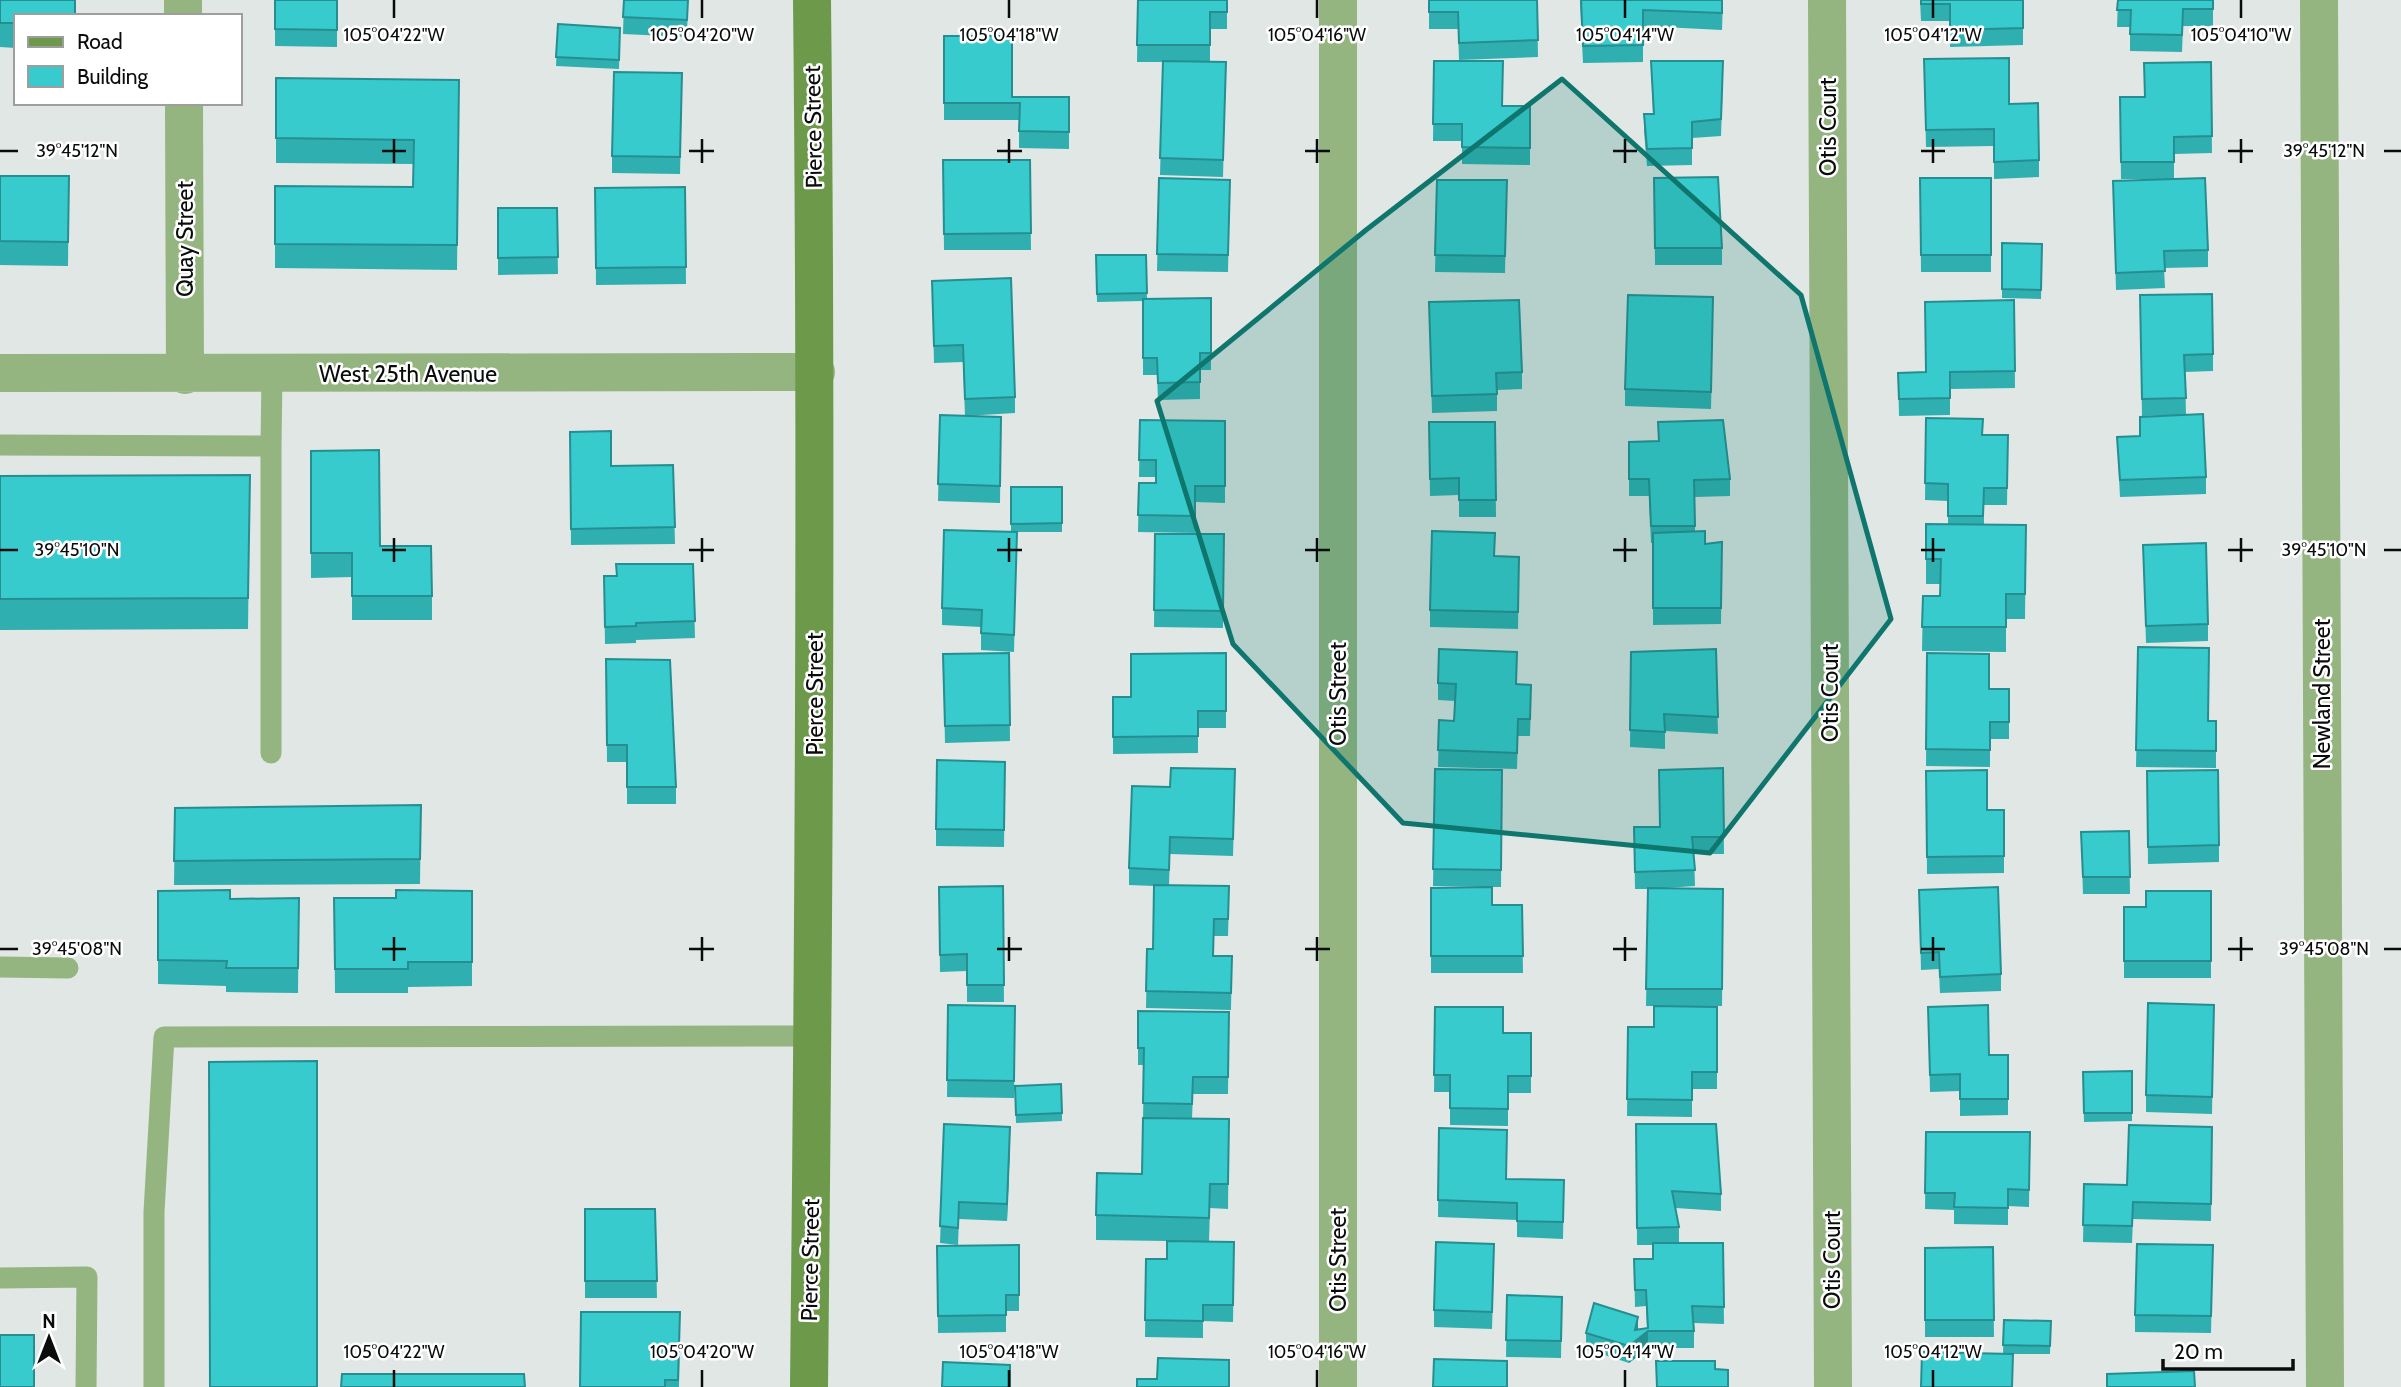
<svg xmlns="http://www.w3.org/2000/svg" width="2401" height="1387" viewBox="0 0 2401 1387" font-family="Cabin,sans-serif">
<rect width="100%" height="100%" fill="#e0e7e4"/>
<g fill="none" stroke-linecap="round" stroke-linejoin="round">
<path stroke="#94b480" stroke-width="21" d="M0 445 271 446 272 374
M271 753V446
M0 967 68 968
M0 1278 87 1277 86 1387
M154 1387V1212L164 1037 813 1036"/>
<path stroke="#94b480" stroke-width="38" d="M183 0V16
M1827 0 1833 1387
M2319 0 2325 1387
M184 103 185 375
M0 373 816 372
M1338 1387V0"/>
<path stroke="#6c9a4a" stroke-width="38" d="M809 1387C814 925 817 462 812 0"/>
</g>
<path fill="#2fafb0" d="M0 0 16 16V48L0 47Z
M275 0H337V47L275 46Z
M624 0H688L687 37 623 34Z
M1138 0H1227V29H1210V62H1226L1223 177 1160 175 1163 62H1137Z
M1429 0H1537L1538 57 1459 60 1458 29H1429Z
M1580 0H1723L1722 30 1643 26V62L1583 63Z
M1920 0H2023V45L1950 47V21H1921Z
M2118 0H2213V26H2183L2182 52 2130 51V27H2117Z
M558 24 620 28 619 69 556 66Z
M944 36 1012 97H1069V149L1019 148V120H944Z
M1924 59 2009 104 2039 160V177L1994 179V146L1926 147Z
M1434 61 1503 106H1530V165L1462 164V141H1433Z
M1651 61 1723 77 1721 136 1692 138V165L1647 166 1644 131V114H1653Z
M2211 62 2212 153 2174 154V179L2208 250V267L2164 268 2165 288 2116 290 2113 181 2158 179H2121L2120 97H2144Z
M276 78 459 80 457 270 275 268V186L413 187V164L276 163Z
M682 90 680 174 612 173V156Z
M943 160H1030L1031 250H944Z
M0 176H69L68 266 0 265Z
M1159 178 1230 180 1228 272 1157 271Z
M1654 178 1722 248V265H1655Z
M1920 178H1991V272H1921Z
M1437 180H1507L1505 273 1435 272Z
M685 187 686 284 596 285 595 188Z
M498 208H557L558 274 498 275Z
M2002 243 2042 244 2041 299 2002 298Z
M1096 255H1146L1147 299 1211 298V370H1200V399L1158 400 1157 375H1143V301L1097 302Z
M932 281 1015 397V413L965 416 963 362 934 363Z
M2140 295 2213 354V371L2185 372 2186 415 2206 477V494L2120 497 2117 437 2140 436 2174 415 2142 416Z
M2014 300 2015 388 1950 389V415L1899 416 1898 373 1926 372Z
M1429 302 1522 372V389L1497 390V411L1432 413Z
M1713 314 1711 409 1625 406V389Z
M940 415 1001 417 1000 503 938 501Z
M1926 418 1983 435H2008L2007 505H1984V524L2026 525 2025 619H2006V652L1922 651 1923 596H1940V584H1926V524H1948V501L1925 500Z
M1140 420 1225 421V503L1195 502V533L1138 532 1139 483H1156V477H1139Z
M1429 422H1495L1496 517H1459V495L1430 496Z
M1658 422 1730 479V496L1695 497V532L1705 544 1722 542 1721 624 1653 625V543H1651L1649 496H1629V442L1658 441Z
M570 432 611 466 673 465 675 544 571 545Z
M311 451 380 546 432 596V620H352V577L311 578Z
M250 475 248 629 0 630V476Z
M1011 487H1062V532H1017L1014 652 981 650V627L942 625V608L1011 532Z
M1155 534H1224L1223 628 1154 627Z
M2143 545 2208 624V641L2146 643Z
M1519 557 1518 629 1430 627V610Z
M616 564H693L695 638 636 640V643L605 644 604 576H616Z
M2138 647 2208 721H2216V768L2136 767Z
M1716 649 1718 734 1665 731V749L1630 747 1631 652Z
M1009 653 1010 741 945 743 943 654Z
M1226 653V728H1198V753L1113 754V697H1131Z
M1927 653 1989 689H2009V739H1990V767L1926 766Z
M606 659 676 787V804H627V762H607Z
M1438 683 1517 684 1531 702 1530 736H1518L1517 769 1438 767 1439 720 1454 721 1455 701 1438 700Z
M1005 762 1004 847 936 846V829Z
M1723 768 1724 854H1694L1695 886 1666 888 1723 889 1722 1006H1646L1648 889H1635L1634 827H1660Z
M1435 769 1502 770 1501 887H1492V905H1522L1523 973H1431V888L1485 887 1433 886Z
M1926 771 1987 810H2004V873L1927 874Z
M2147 771 2219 845V862L2148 864Z
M1235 786 1233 856 1170 854 1169 885 1229 903 1228 936H1214V956H1232L1231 1010 1146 1008 1147 949H1153L1154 886 1129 885V868L1170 787Z
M421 805 420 884 174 885 175 808Z
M2129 831 2130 894H2083L2081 832Z
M1003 886 1004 1002H967V971L940 972 939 887Z
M1919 890 2001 974V991L1940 993 1939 969 1921 970Z
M158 891 230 899 299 898 298 993 226 992V986L158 984Z
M472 891V986L408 987V993H335L334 898H396Z
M2211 891V978H2124V907H2146Z
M948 1005 1015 1006 1014 1098 947 1097Z
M2214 1005 2212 1114 2146 1112V1095Z
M1435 1007 1503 1033H1531V1093H1508V1126L1450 1125V1092H1434Z
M1717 1007V1089H1692V1117L1627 1116 1628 1027H1654Z
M1928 1007 1989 1055H2008V1115L1960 1116V1091L1930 1092Z
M1138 1011 1229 1012 1228 1094H1193L1192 1118 1229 1119 1228 1209 1210 1208 1209 1242 1234 1259 1233 1322 1203 1321V1338L1145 1337 1146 1259H1167V1241L1096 1240V1215L1142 1174 1144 1065H1138Z
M2132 1071V1121L2084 1122 2083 1072Z
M1015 1086 1062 1113V1121L1016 1123Z
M944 1124 1010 1144 1007 1221 959 1219 958 1245 940 1243Z
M1636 1124 1721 1194V1211L1676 1208 1679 1227V1243H1723L1724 1324 1694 1323V1348H1648L1629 1363 1586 1349V1333L1647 1328 1646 1306 1635 1307 1634 1259H1653V1245H1637Z
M2212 1127 2211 1221 2133 1219 2132 1243 2083 1242 2084 1184 2127 1185Z
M1439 1128 1507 1179 1564 1180 1563 1239 1517 1237V1220L1438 1217Z
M1926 1132H2030L2029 1207 2008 1206V1225L1954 1224V1210L1925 1209Z
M585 1209H655L657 1298H585Z
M1019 1245V1311H1006V1332L938 1333 937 1246Z
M2213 1245 2211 1333 2135 1332V1315Z
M1993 1247 1994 1337H1925V1248Z
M1494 1261 1492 1329 1434 1327V1310Z
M1507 1295 1562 1297 1561 1358 1506 1357Z
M680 1312 679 1387H580Z
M2004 1320 2051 1321 2050 1354H2003Z"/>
<path fill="#268e90" d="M1010 1127V1144L1007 1221V1204Z
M1638 1317V1334L1648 1331V1348L1629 1363V1346L1635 1330Z"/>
<path fill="#37cbcd" stroke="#268e90" stroke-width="2" d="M0 0H75V16H16V23H0Z
M275 0H337V30L275 29Z
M624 0H688L687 20 623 17Z
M1138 0H1227V12H1210V45H1137Z
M1429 0H1537L1538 40 1459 43 1458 12H1429Z
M1581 0H1722V13L1643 10V45L1583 46Z
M1921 0H2023V28L1950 30V4H1921Z
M2118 0H2213V9H2183L2182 35 2130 34 2131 10H2117Z
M558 24 620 28 619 60 556 57Z
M944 36H1012V97H1069V132L1019 131 1020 103H944Z
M2009 58V104L2038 103 2039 160 1994 162V129L1926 130 1924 59Z
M1163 61 1226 62 1223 160 1160 158Z
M1434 61H1503L1502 106H1530V148L1462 147V124H1433Z
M1651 61H1723L1721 119 1692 122V148L1647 149 1644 114H1654Z
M2211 62 2212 136 2174 137V162H2121L2120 97H2145L2144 63Z
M614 72 682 73 680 157 612 156Z
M276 78 459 80 457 245 275 244V186L413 187 414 140 276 138Z
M943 160H1030L1031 233 944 234Z
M0 176H69L68 242 0 241Z
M1718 177 1722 248H1655L1654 178Z
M1159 178 1230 180 1228 255 1157 254Z
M1920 178H1991V255H1921Z
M2205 178 2208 250 2164 251 2165 271 2116 273 2113 181Z
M1437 180H1507L1505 256 1435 255Z
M685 187 686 267 596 268 595 188Z
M498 208H557L558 257 498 258Z
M2002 243 2042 244 2041 290 2002 289Z
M1096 255H1146L1147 293 1097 294Z
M1011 278 1015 397 965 399 963 345 934 346 932 281Z
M2212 294 2213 354 2184 355 2186 398 2142 399 2140 295Z
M1628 295 1713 297 1711 392 1625 389Z
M1211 298V353H1200V382L1158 383 1157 358H1143V299Z
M1519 300 1522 372 1496 373 1497 394 1432 396 1429 302Z
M2014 300 2015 371 1950 372V398L1899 399 1898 373 1926 372 1925 302Z
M2203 414 2206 477 2120 480 2117 437 2140 436V417Z
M940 415 1001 417 1000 486 938 484Z
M1926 418 1983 419 1982 435H2008L2007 488H1984L1983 516H1948V484L1925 483Z
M1140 420 1225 421V486H1195V516L1138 515 1139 483H1156V460H1139Z
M1723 420 1730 479 1694 480 1695 526H1651L1649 479H1629V442L1659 441 1658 422Z
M1429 422H1495L1496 500H1459V478L1430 479Z
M611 431V466L673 465 675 527 571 529 570 432Z
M379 450 380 546H431L432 596H352V553H311V451Z
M250 475 248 598 0 599V476Z
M1011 487H1062V523L1011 524Z
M1926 524 2026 525 2025 594H2006V627H1922L1923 596H1940L1941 559H1926Z
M944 530 1017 532 1014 635 981 633 982 610 942 608Z
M1432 531 1495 533 1494 556 1519 557 1518 612 1430 610Z
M1705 531V544L1722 542 1721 608H1653V533Z
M1155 534H1224L1223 611 1154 610Z
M2206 543 2208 624 2146 626 2143 545Z
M616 564H693L695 621 636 623V626L605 627 604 576H617Z
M2138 647 2209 648 2208 721H2216V751L2136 750Z
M1439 649 1517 652 1516 684 1531 685 1530 719H1518L1517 753 1438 750 1439 720 1454 721 1456 684 1438 683Z
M1716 649 1718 717 1664 714 1665 732 1630 730 1631 652Z
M1009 653 1010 725 945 726 943 654Z
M1226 653V711H1198V736L1113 737V697H1131V654Z
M1927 653 1989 654V689H2009V722H1990V750L1926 749Z
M606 659 670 660 676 787H627V745H607Z
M937 760 1005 762 1004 830 936 829Z
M1171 768 1235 769 1233 839 1170 837 1169 870 1129 868 1132 786 1170 787Z
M1723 768 1724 837H1692L1695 870 1635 872 1634 827H1660L1659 770Z
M1435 769 1502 770 1501 870 1433 869Z
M1987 770V810H2004V856L1927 857 1926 771Z
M2218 770 2219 845 2148 847 2147 771Z
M421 805 420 859 174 861 175 808Z
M2129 831 2130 877H2083L2081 832Z
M1154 885 1229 886 1228 919H1214L1213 956H1232L1231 993 1146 991 1147 949H1153Z
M1003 886 1004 985H967V954L940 955 939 887Z
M1492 887V905H1522L1523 956H1431V888Z
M1998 887 2001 974 1940 977 1939 952 1921 953 1919 890Z
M1648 888 1723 889 1722 989H1646Z
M230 890V899L299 898 298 968H226L227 961 158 960V891Z
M396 890 472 891V962H408V969H335L334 898H396Z
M2146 891H2211V961H2124V907H2146Z
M2148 1003 2214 1005 2212 1097 2146 1095Z
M948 1005 1015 1006 1014 1081 947 1080Z
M1988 1005 1989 1055H2008V1099H1960V1074L1930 1075 1928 1007Z
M1654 1006 1717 1007V1072H1692V1100L1627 1099 1628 1027H1654Z
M1435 1007H1503V1033H1531V1076H1508V1109L1450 1108V1075H1434Z
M1138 1011 1229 1012 1228 1077H1193L1192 1104 1143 1103 1144 1048H1138Z
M317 1061V1387H210L209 1062Z
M2132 1071V1113H2084L2083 1072Z
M1061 1084 1062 1113 1016 1115 1015 1086Z
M1143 1118 1229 1119 1228 1184H1210L1209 1218 1096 1215 1097 1173 1142 1174Z
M944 1124 1010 1127 1007 1204 959 1202 958 1228 940 1226Z
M1636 1124H1716L1721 1194 1672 1191 1679 1227 1637 1228Z
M2129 1125 2212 1127 2211 1204 2133 1202 2132 1226 2083 1225 2084 1184 2127 1185Z
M1439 1128 1507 1130 1506 1179 1564 1180 1563 1222 1517 1221V1203L1438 1200Z
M1926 1132H2030L2029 1190 2008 1189V1208L1954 1207 1955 1193H1925Z
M585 1209H655L657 1281H585Z
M1167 1241 1234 1242 1233 1305H1203V1321L1145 1320 1146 1259H1167Z
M1436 1242 1494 1244 1492 1312 1434 1310Z
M1653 1243H1723L1724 1307 1692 1306 1694 1331H1648L1629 1346 1586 1333 1594 1303 1638 1317 1635 1330 1648 1328 1646 1290H1635L1634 1259H1653Z
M2137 1244 2213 1245 2211 1316 2135 1315Z
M1019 1245V1295H1006V1315L938 1316 937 1246Z
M1993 1247 1994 1320H1925V1248Z
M1507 1295 1562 1297 1561 1341 1506 1340Z
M581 1312H680L678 1380H665V1387H580Z
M2004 1320 2051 1321 2050 1346 2003 1345Z
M0 1335H34V1387H0Z
M1922 1352 2013 1354 2012 1387H1921Z
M1158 1358 1229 1360V1387H1137V1379H1157Z
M1434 1359 1507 1361V1387H1433Z
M1656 1361H1715V1369L1728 1370V1387H1657Z
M943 1362 1010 1365V1387H942Z
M2194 1371 2195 1387H2107V1374Z
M342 1374H524L525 1387H341Z"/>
<path fill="#0f766e" fill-opacity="0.2" stroke="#0f766e" stroke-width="5" stroke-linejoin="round" d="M1562 79 1801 295 1891 619 1710 853 1403 823 1233 644 1157 401 1366 230Z"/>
<path fill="none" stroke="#0a0c0b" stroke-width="2.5" d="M394 0V18M702 0V18M1009 0V18M1317 0V18M1625 0V18M1933 0V18M2241 0V18M394 139V163M702 139V163M1009 139V163M1317 139V163M1625 139V163M1933 139V163M2241 139V163M0 151H18M382 151H406M689 151H714M997 151H1022M1305 151H1330M1613 151H1637M1921 151H1945M2228 151H2253M2384 151H2401M394 538V562M702 538V562M1009 538V562M1317 538V562M1625 538V562M1933 538V562M2241 538V562M0 550H18M382 550H406M689 550H714M997 550H1022M1305 550H1330M1613 550H1637M1921 550H1945M2228 550H2253M2384 550H2401M394 937V961M702 937V961M1009 937V961M1317 937V961M1625 937V961M1933 937V961M2241 937V961M0 949H18M382 949H406M689 949H714M997 949H1022M1305 949H1330M1613 949H1637M1921 949H1945M2228 949H2253M2384 949H2401M394 1370V1387M702 1370V1387M1009 1370V1387M1317 1370V1387M1625 1370V1387M1933 1370V1387"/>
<g text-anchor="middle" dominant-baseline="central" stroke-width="5" stroke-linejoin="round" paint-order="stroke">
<g font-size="23" fill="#0a0c0b" stroke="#fff">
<text transform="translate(813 127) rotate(-91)">Pierce Street</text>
<text transform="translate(1828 127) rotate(-90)">Otis Court</text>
<text transform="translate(185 239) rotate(-90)">Quay Street</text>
<text x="408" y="374">West 25th Avenue</text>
<text transform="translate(1830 693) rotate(-90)">Otis Court</text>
<text transform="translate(815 694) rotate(-90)">Pierce Street</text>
<text transform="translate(1338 694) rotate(-90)">Otis Street</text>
<text transform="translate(2322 694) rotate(-90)">Newland Street</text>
<text transform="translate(810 1260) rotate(-89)">Pierce Street</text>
<text transform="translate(1338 1260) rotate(-90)">Otis Street</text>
<text transform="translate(1832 1260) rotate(-90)">Otis Court</text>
</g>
</g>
<g font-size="18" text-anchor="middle" fill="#0a0c0b" stroke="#fff" stroke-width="5" stroke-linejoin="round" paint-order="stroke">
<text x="394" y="41">105°04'22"W</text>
<text x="702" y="41">105°04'20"W</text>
<text x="1009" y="41">105°04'18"W</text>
<text x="1317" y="41">105°04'16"W</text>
<text x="1625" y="41">105°04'14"W</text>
<text x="1933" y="41">105°04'12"W</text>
<text x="2241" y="41">105°04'10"W</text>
<text x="77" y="157">39°45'12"N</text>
<text x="2324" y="157">39°45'12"N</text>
<text x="77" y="556">39°45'10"N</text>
<text x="2324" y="556">39°45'10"N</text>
<text x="77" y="955">39°45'08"N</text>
<text x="2324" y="955">39°45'08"N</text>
<text x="394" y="1358">105°04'22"W</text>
<text x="702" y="1358">105°04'20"W</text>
<text x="1009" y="1358">105°04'18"W</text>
<text x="1317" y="1358">105°04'16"W</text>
<text x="1625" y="1358">105°04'14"W</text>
<text x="1933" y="1358">105°04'12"W</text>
</g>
<rect x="14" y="14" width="228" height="91" fill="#ffffff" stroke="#9d9e9d" stroke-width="2"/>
<rect x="28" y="37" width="35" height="10" fill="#6c9a4a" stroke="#9d9e9d" stroke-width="2"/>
<text x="77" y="49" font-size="21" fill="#0a0c0b">Road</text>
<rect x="28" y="66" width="35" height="21" fill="#37cbcd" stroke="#9d9e9d" stroke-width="2"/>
<text x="77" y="84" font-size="21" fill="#0a0c0b">Building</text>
<g transform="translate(49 1338)" stroke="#ffffff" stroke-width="5" paint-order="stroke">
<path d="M0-5L12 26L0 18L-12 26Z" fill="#0a0c0b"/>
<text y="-10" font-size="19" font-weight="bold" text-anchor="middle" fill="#0a0c0b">N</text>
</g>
<path d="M2163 1359v10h130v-10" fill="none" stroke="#0a0c0b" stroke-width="3.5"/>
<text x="2174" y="1359" font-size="21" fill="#0a0c0b" stroke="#ffffff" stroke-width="5" paint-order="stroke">20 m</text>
</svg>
